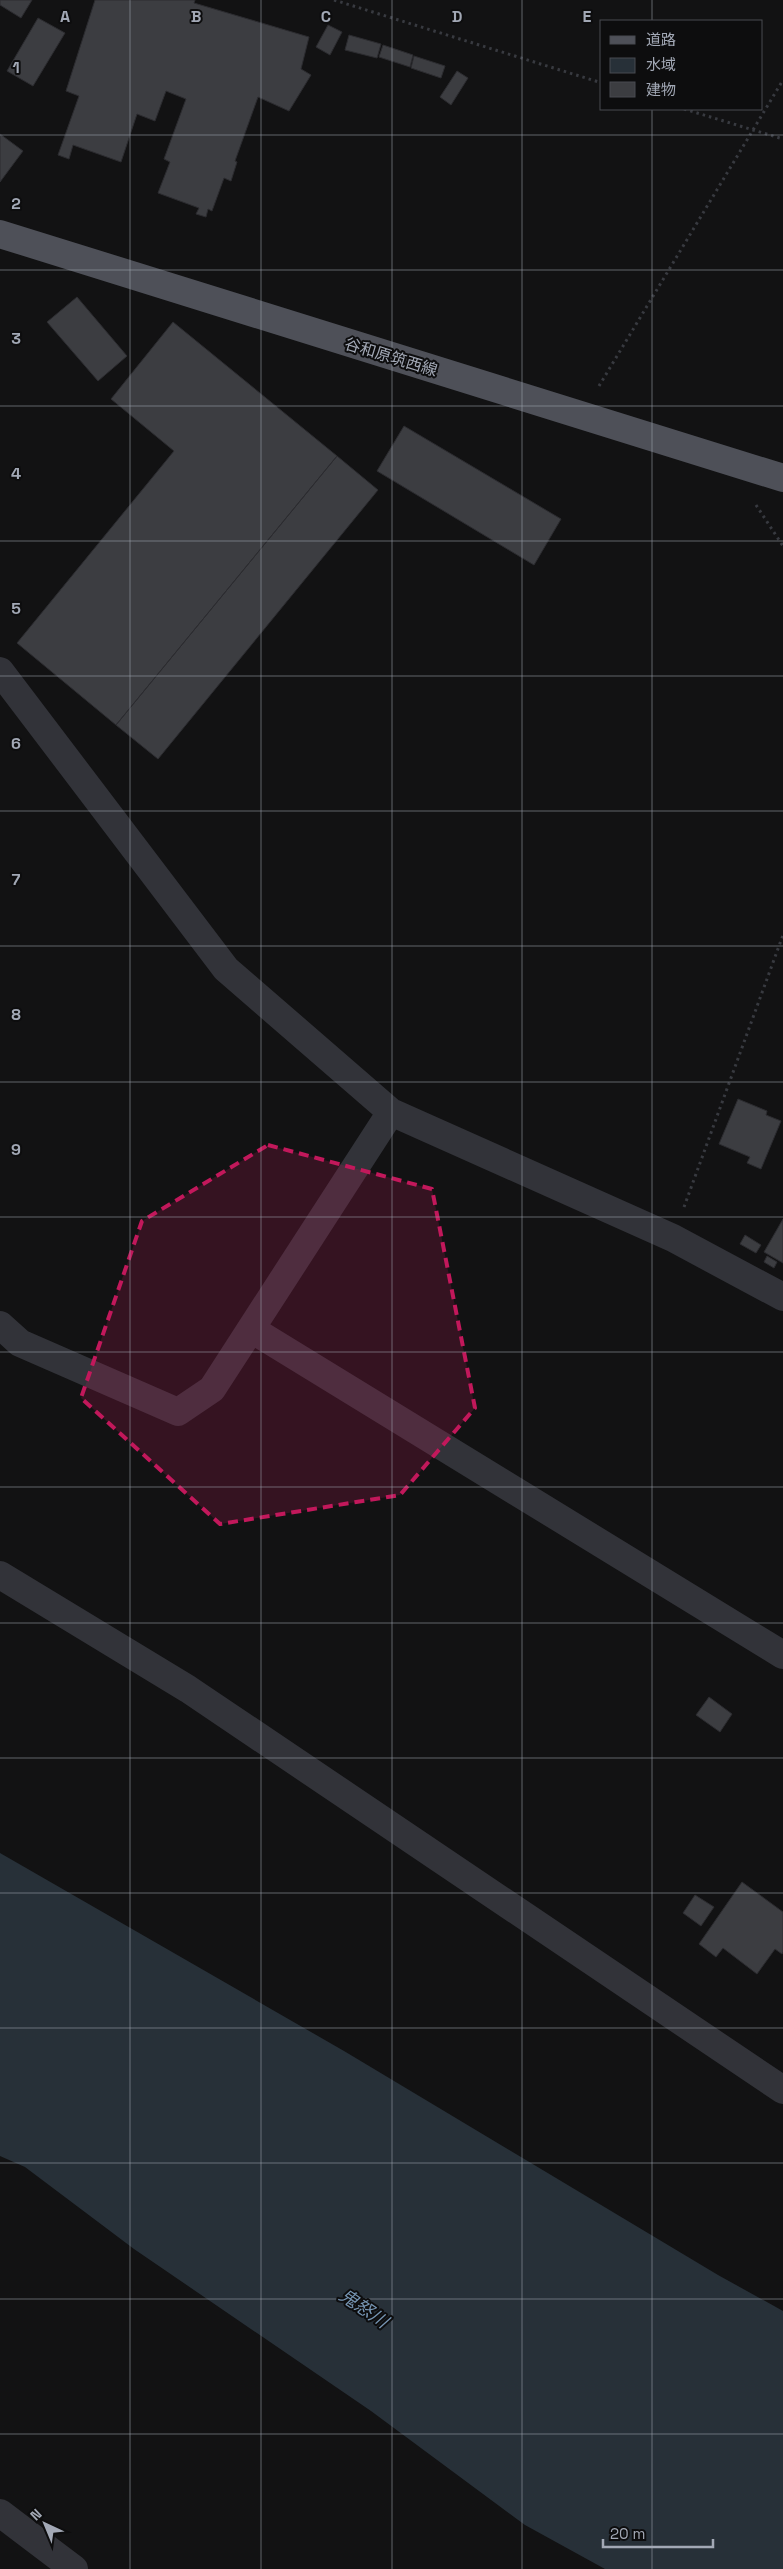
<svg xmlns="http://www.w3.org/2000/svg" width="783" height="2569" viewBox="0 0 783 2569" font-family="'Space Grotesk','Noto Sans JP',sans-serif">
<rect width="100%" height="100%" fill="#121213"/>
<path fill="#273038" d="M0 1853 344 2051 718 2275 783 2311V2569H605L525 2525 371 2411 134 2249 25 2167 0 2156Z"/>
<path fill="#3c3d41" stroke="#2c2c30" d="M0 0H32L21 18 0 5Z
M95 0H195L194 3 309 37 301 69 311 75 289 111 258 97 235 161 237 162 231 181 224 178 212 211 208 209 206 217 196 214 199 208 158 193 170 162 164 159 186 99 166 91 155 121 137 114 121 162 73 145 69 159 58 155 79 96 66 91Z
M38 18 65 33 33 86 7 71Z
M328 25 342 32 330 55 316 47Z
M349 35 381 44 377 58 345 50Z
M383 45 413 55 410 67 379 57Z
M414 56 445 66 441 78 411 68Z
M457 71 468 78 451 105 440 97Z
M0 134 23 151 0 182Z
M77 297 127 356 98 381 47 322Z
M173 322 337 456 116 725 17 643 174 451 111 399Z
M404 426 561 519 534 565 377 471Z
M337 456 378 490 158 759 116 725Z
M738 1099 767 1111 766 1115 781 1121 761 1169 747 1163 750 1157 719 1144Z
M783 1219V1263L764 1252Z
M745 1235 761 1245 756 1253 740 1244Z
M767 1256 777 1262 774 1268 764 1262Z
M709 1697 732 1714 720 1732 696 1715Z
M742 1882 783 1912V1952L782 1954 775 1949 757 1974 723 1948 716 1957 699 1944Z
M695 1895 714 1907 701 1926 683 1913Z"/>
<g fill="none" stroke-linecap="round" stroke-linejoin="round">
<path stroke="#383a40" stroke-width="3" stroke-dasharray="2.5 4" stroke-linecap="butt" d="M334 0 602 83
M684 109 783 139
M599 386 783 80
M756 505 783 546
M684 1207 783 935"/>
<path stroke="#323339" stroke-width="28" d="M0 671 226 969 391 1112 673 1238 783 1297
M0 1325 20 1343 178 1412 212 1389 391 1112
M251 1329 783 1655
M0 1575 188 1689 783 2090
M0 2513 74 2569"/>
<path stroke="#4e5058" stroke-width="28" d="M0 234 783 478"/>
</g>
<path fill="#c2185b" fill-opacity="0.2" stroke="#c2185b" stroke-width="4" stroke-dasharray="10 6" stroke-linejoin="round" d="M268 1145 432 1189 475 1408 400 1495 220 1524 81 1398 142 1221Z"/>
<path fill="none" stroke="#a2a8b5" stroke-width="1" stroke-opacity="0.55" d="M130 0V2569M261 0V2569M392 0V2569M522 0V2569M652 0V21M652 109V2569M0 135H783M0 270H783M0 406H783M0 541H783M0 676H783M0 811H783M0 946H783M0 1082H783M0 1217H783M0 1352H783M0 1487H783M0 1623H783M0 1758H783M0 1893H783M0 2028H783M0 2163H783M0 2299H783M0 2434H783"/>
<g text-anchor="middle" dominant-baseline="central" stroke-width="4" stroke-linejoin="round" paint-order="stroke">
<g font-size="16" fill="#a2a8b5" stroke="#0d0d0e">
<text transform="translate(391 357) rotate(17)">谷和原筑西線</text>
</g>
<g font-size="18" font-style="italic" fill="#7695b3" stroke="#0d0d0e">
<text transform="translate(364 2308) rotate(34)">鬼怒川</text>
</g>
</g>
<g font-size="16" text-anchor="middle" font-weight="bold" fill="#a2a8b5" stroke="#0d0d0e" stroke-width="4" stroke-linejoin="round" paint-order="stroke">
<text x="65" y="22">A</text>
<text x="196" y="22">B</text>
<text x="326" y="22">C</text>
<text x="457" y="22">D</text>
<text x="587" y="22">E</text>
<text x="16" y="73">1</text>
<text x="16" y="209">2</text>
<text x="16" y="344">3</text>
<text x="16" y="479">4</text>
<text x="16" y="614">5</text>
<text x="16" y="749">6</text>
<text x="16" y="885">7</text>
<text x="16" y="1020">8</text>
<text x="16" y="1155">9</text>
</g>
<rect x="600" y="20" width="162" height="90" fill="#0d0d0e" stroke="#494b51"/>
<rect x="610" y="36" width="25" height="8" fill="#4e5058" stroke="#494b51"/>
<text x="646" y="45" font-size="15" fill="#a2a8b5">道路</text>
<rect x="610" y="58" width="25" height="15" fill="#273038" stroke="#494b51"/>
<text x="646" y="70" font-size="15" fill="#a2a8b5">水域</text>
<rect x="610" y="82" width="25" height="15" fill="#3c3d41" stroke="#494b51"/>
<text x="646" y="95" font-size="15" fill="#a2a8b5">建物</text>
<g transform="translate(45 2524) rotate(316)" stroke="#0d0d0e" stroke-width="4" paint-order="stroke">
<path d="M0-4L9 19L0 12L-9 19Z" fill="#a2a8b5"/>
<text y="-8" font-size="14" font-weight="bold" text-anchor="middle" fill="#a2a8b5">N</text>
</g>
<path d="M603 2539v8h110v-8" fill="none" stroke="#a2a8b5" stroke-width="2.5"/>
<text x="610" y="2539" font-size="15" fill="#a2a8b5" stroke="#0d0d0e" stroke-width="4" paint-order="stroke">20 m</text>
</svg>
